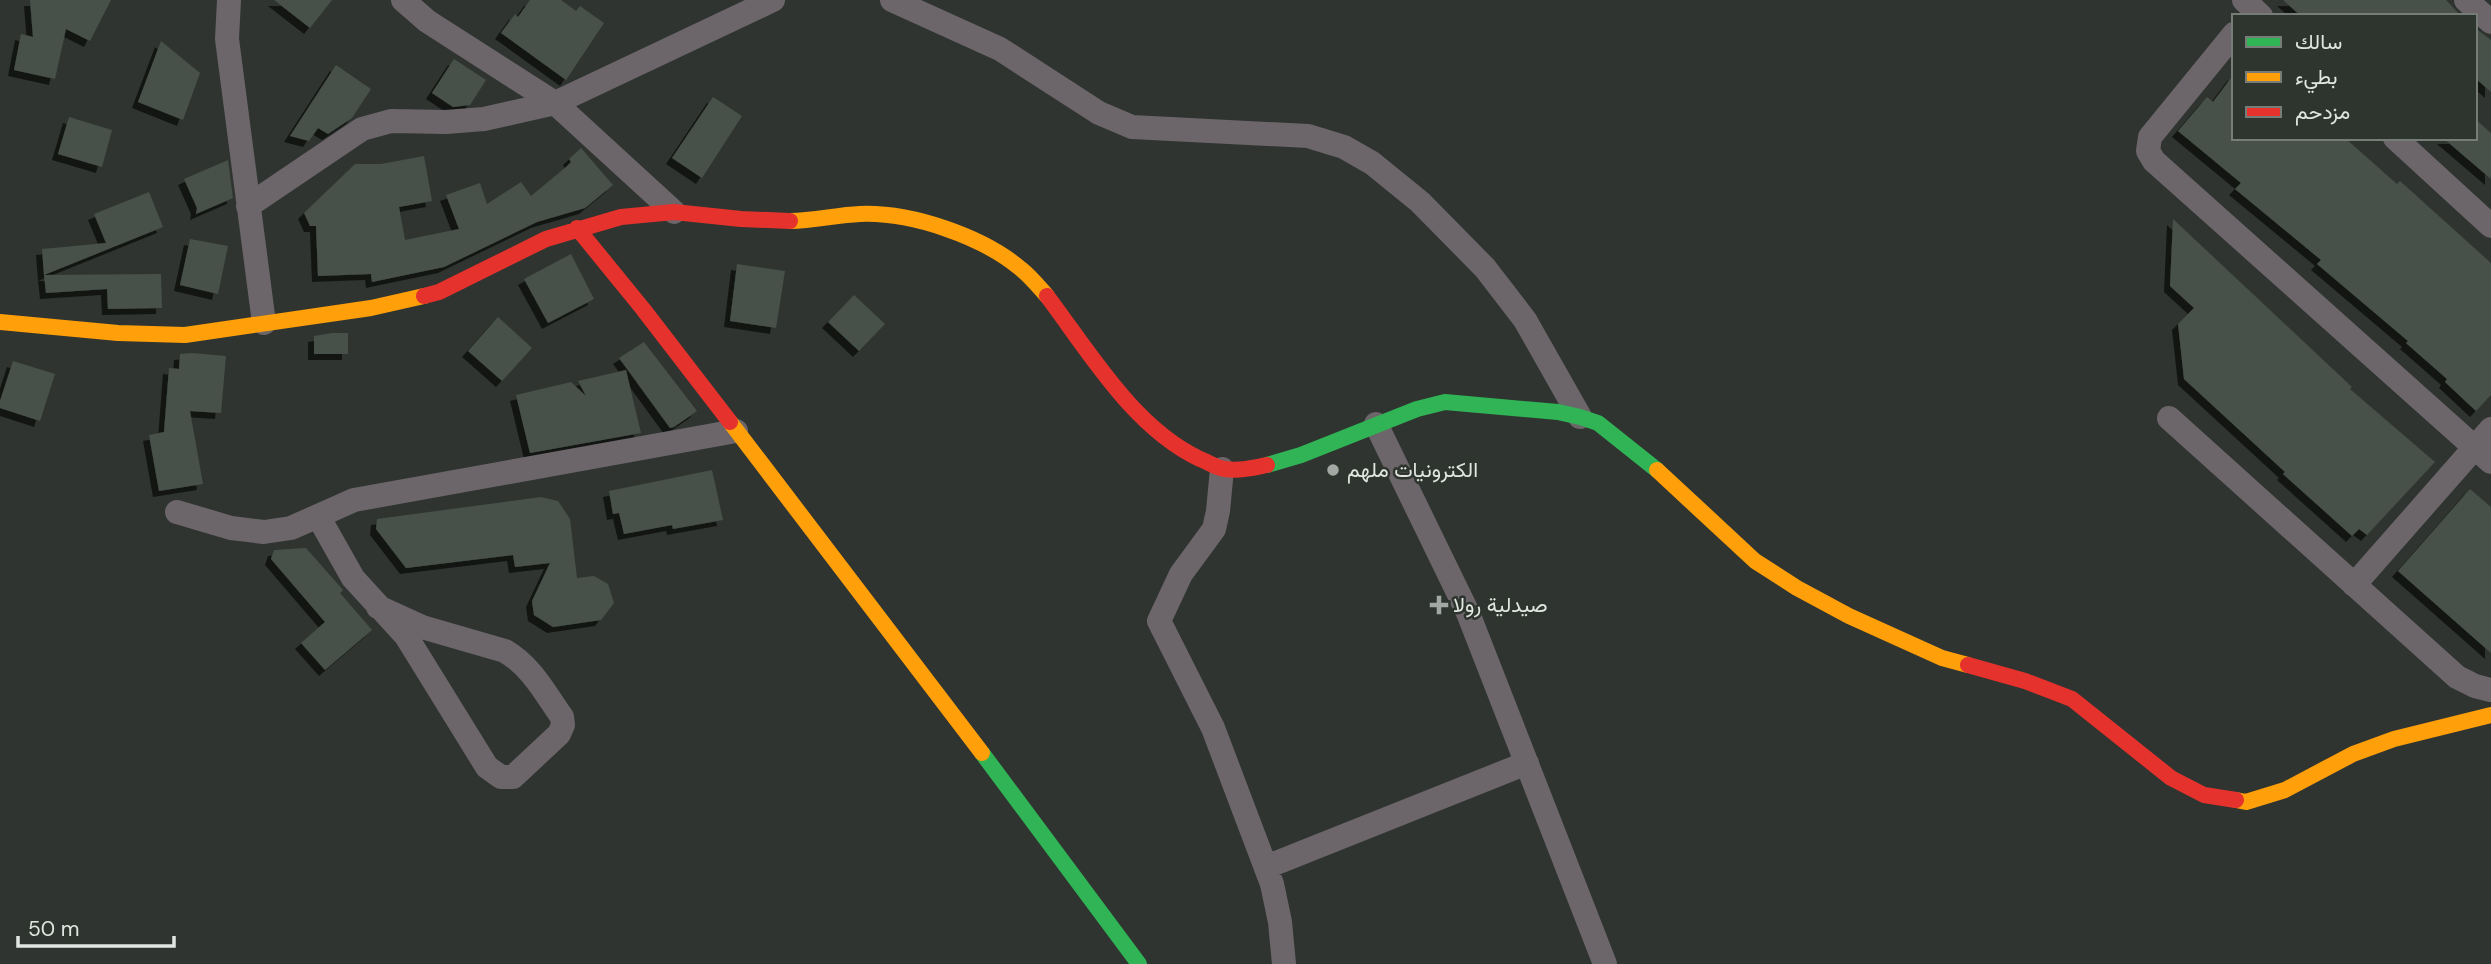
<svg xmlns="http://www.w3.org/2000/svg" width="2491" height="964" viewBox="0 0 2491 964" font-family="'DM Sans',Vazirmatn,sans-serif">
<defs>
<filter id="shadow"><feDropShadow dx="-6" dy="6" stdDeviation="0" flood-color="#0009"/></filter>
</defs>
<rect width="100%" height="100%" fill="#2f3430"/>
<path fill="#465148" filter="url(#shadow)" d="M30 0H111L90 41 66 29 55 79 14 70 21 34 33 37Z
M274 0H332L310 28Z
M530 0H561L576 11 580 6 604 23 566 80 501 33 515 14 518 17Z
M2283 0H2446L2461 16H2301Z
M2475 28 2491 40V92L2475 78Z
M161 41 200 73 183 120 138 102Z
M454 59 486 80 470 105 453 107 432 93Z
M336 65 371 89 352 118 328 134 318 128 309 141 290 136Z
M2234 74V138H2345L2397 184 2400 181 2491 263V395L2476 411 2445 382 2447 379 2406 343 2408 341 2317 264 2321 260 2235 189 2241 183 2178 131 2207 97 2213 102Z
M713 97 742 116 702 178 672 158Z
M69 117 112 130 102 167 58 154Z
M2475 119 2491 133V179L2443 138H2475Z
M581 148 613 185 585 208 537 222 444 267 372 282 371 274 318 276 316 226H310L304 213 355 164H381L424 156 432 201 399 207 405 240 459 229 446 195 480 183 487 204 521 182 531 196 566 167 571 162 569 159Z
M228 160 233 198 196 214 197 208 184 179Z
M149 192 163 227 44 275 42 249 106 243 94 214Z
M2173 219 2352 387 2350 389 2435 462 2367 535 2359 529 2352 536 2283 474 2285 472 2184 379 2178 324 2194 308 2170 286Z
M190 239 228 246 218 294 180 285Z
M571 254 594 299 548 323 524 279Z
M737 264 785 271 776 328 730 321Z
M161 274 162 308 108 309 107 289 46 293 44 275Z
M854 295 885 324 859 351 828 322Z
M498 317 532 348 502 381 468 351Z
M332 333H348V354H314V336Z
M644 342 697 411 674 427 670 428 619 358Z
M192 353 226 356 221 413 190 411 203 484 159 491 149 435 164 432 169 368 179 369 180 354Z
M13 361 55 374 40 421 0 408V401Z
M626 370 641 433 530 453 516 395 571 382 586 396 578 381Z
M712 470 723 520 673 529 672 525 624 534 619 513 613 514 609 491Z
M2470 489 2491 507V653L2398 571Z
M541 497 558 501 570 519 577 578 594 576 608 584 614 603 601 620 553 627 534 615 532 601 550 563 515 567 513 555 406 568 376 529 377 519Z
M306 548 343 590 340 593 372 630 325 670 301 643 325 622 271 559 274 550Z"/>
<g fill="none" stroke-linecap="round" stroke-linejoin="round">
<path stroke="#6c666a" stroke-width="24" d="M229 0 227 39 264 323
M403 0 427 21 555 103 674 212
M892 0 1000 49 1099 113 1132 127 1308 136 1344 147 1372 163 1420 202 1485 268 1525 320 1580 417
M2244 0 2261 16
M2466 0 2491 22
M2234 34 2150 137 2148 151 2154 161 2491 462
M2395 138 2491 226
M248 206 362 129 391 121 446 122 484 119 555 103 773 0
M2169 418 2457 677 2475 686 2491 690
M1376 424 1468 613 1605 964
M1222 469 1218 511 1214 529 1181 574 1159 621 1213 728 1272 884 1280 922 1284 964
M177 512 231 528 264 532 291 528 354 500 736 431
M318 516 353 578 406 636 487 767 501 777H513L559 734 563 725 562 717C545 693 531 666 505 651L422 627 378 607
M2354 585 2491 429
M1266 867 1527 763"/>
<path stroke="#30b455" stroke-width="16" d="M1267 465 1301 455 1417 409 1445 402 1558 412 1580 417 1598 423 1657 470
M982 753 1139 964"/>
<path stroke="#ff9f0a" stroke-width="16" d="M790 221C814 221 836 215 860 214 911 212 982 236 1021 269 1031 277 1039 287 1047 296
M0 322 118 333 185 335 371 308 424 296
M730 422 982 753
M1657 470 1755 561 1797 588 1849 616 1942 658 1968 665
M2236 800 2246 802 2285 790 2353 754 2394 739 2491 715"/>
<path stroke="#e5322d" stroke-width="16" d="M577 228 643 309 730 422
M424 296 439 292 546 239 621 217 674 212 741 219 790 221
M1047 296C1090 353 1134 428 1200 459 1208 462 1216 468 1225 469 1240 471 1252 468 1267 465
M1968 665 2025 681 2072 699 2171 778 2204 795 2236 800"/>
</g>
<g fill="#a3a8a4" stroke="#2e352f" stroke-width="2.5">
<circle cx="1333" cy="470" r="7"/>
<path d="M1435.5 594.5h7v7h7v7h-7v7h-7v-7h-7v-7h7z"/>
</g>
<g text-anchor="middle" dominant-baseline="central" stroke-width="5" stroke-linejoin="round" paint-order="stroke">
<g font-size="21" fill="#e2e6e2" stroke="#2e352f" text-anchor="start">
<text x="1347" y="470">الكترونيات ملهم</text>
<text x="1453" y="605">صيدلية رولا</text>
</g>
</g>
<rect x="2232" y="14" width="245" height="126" fill="#2e352f" stroke="#767c77" stroke-width="2"/>
<rect x="2246" y="37" width="35" height="10" fill="#30b455" stroke="#767c77" stroke-width="2"/>
<text x="2295" y="49" font-size="21" fill="#e2e6e2">سالك</text>
<rect x="2246" y="72" width="35" height="10" fill="#ff9f0a" stroke="#767c77" stroke-width="2"/>
<text x="2295" y="84" font-size="21" fill="#e2e6e2">بطيء</text>
<rect x="2246" y="107" width="35" height="10" fill="#e5322d" stroke="#767c77" stroke-width="2"/>
<text x="2295" y="119" font-size="21" fill="#e2e6e2">مزدحم</text>
<path d="M18 936v10h156v-10" fill="none" stroke="#e2e6e2" stroke-width="3.5"/>
<text x="28" y="936" font-size="21" fill="#e2e6e2" stroke="#2e352f" stroke-width="5" paint-order="stroke">50 m</text>
</svg>
